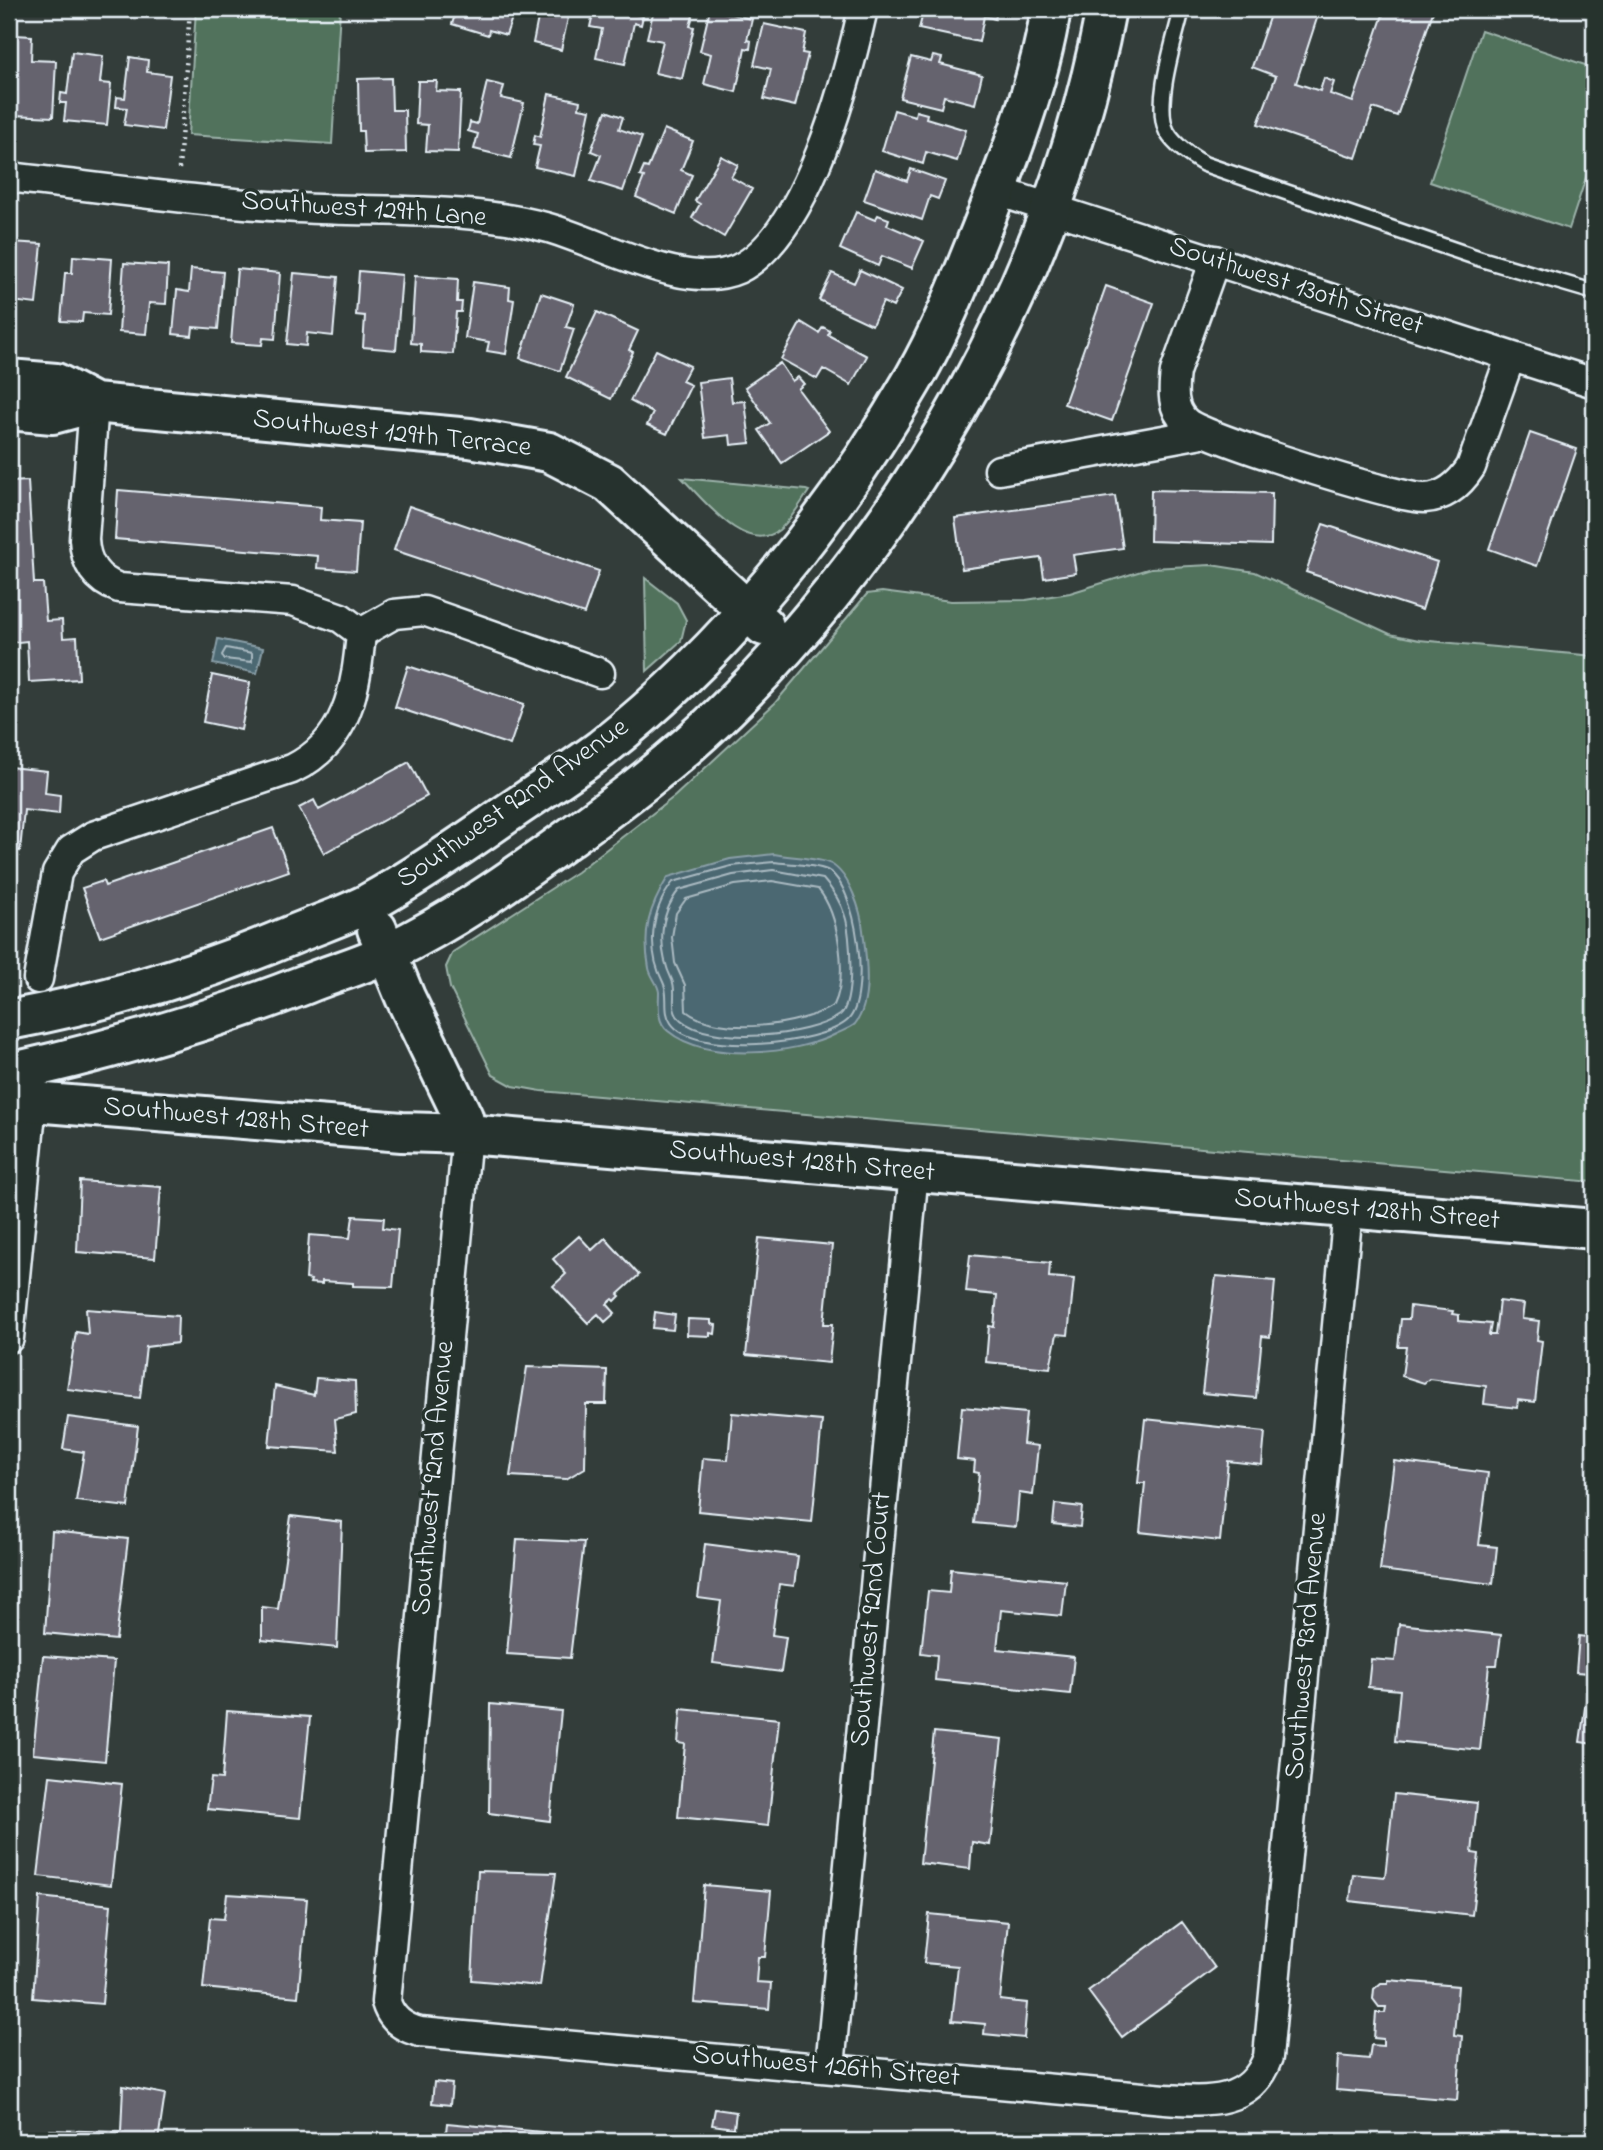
<svg xmlns="http://www.w3.org/2000/svg" width="1603" height="2150" viewBox="0 0 1603 2150" font-family="'Indie Flower',sans-serif">
<rect width="100%" height="100%" fill="#333d3a"/>
<filter id="ink" filterUnits="userSpaceOnUse"><feTurbulence type="fractalNoise" baseFrequency=".0143" numOctaves="2"/><feDisplacementMap in="SourceGraphic" scale="14" xChannelSelector="R" yChannelSelector="G"/><feConvolveMatrix kernelMatrix="1 2 1 2 8 2 1 2 1" color-interpolation-filters="sRGB"/></filter>
<g filter="url(#ink)">
<path fill="#51725c" stroke="#9cb2aa" stroke-width="2" d="M196 9H340L332 144 188 135Z
M1481 30 1594 68V153L1569 229 1430 182Z
M682 478 806 490 809 491C800 504 791 520 779 530 746 556 704 500 682 478Z
M1211 565 1255 572 1390 634 1419 640 1594 656V1182L541 1091 513 1086 493 1075 450 988 446 967 453 952 577 872 675 796 775 703 867 594 882 592 951 601 1026 600 1070 593 1151 568Z
M645 578 677 603 686 620 681 641 647 671Z"/>
<path fill="#4c6872" stroke="#8a9fa8" stroke-width="2" d="M218 639 263 648 257 673 213 664Z
M774 854C787 857 821 858 831 864 850 875 861 911 863 930 866 956 873 1001 855 1024 851 1028 842 1031 836 1034 795 1055 706 1063 668 1031 656 1021 659 1005 659 992 658 983 650 976 649 968 642 931 649 908 668 877L730 859Z"/>
<g fill="none" stroke-linecap="round" stroke-linejoin="round">
<path stroke="#aabac2" stroke-width="2" d="M226 648 252 653V662L224 659 222 655Z
M774 862C789 864 813 864 827 870 858 885 871 998 848 1020 820 1046 693 1057 671 1023 662 1010 670 995 663 982 647 951 650 911 673 882L731 866Z
M773 870 823 879C832 889 841 903 845 916 851 933 855 1003 840 1015 809 1037 710 1046 681 1020 668 1010 678 993 672 980 658 951 658 916 679 890L733 875Z
M772 881 818 889C839 914 848 975 834 1005 802 1026 718 1037 686 1011L685 985 675 963 672 937 676 913 686 899 735 885Z"/>
</g>
<path fill="#65636e" stroke="#e8f1f8" stroke-width="2" d="M457 9H515L506 35 489 30 488 35 452 24Z
M527 9H570L561 50 533 43 539 13Z
M594 9H638L637 15 643 16 641 25 634 23 625 64 596 58 602 29 590 27Z
M654 9H695L690 26 694 27 682 79 655 73 663 41 647 38Z
M710 9 752 19 747 40 751 41 750 49 745 48 736 92 704 84 711 54 700 51Z
M924 9H998L995 19 984 16 979 42 919 29Z
M1272 9H1320L1296 83 1320 91 1324 78 1334 82 1330 94 1353 102 1385 9H1434L1397 116 1373 108 1356 158 1258 124 1276 76 1252 67Z
M764 24 806 33 802 53 808 54 795 106 764 99 771 69 754 65Z
M15 35 32 36 31 60 56 61 53 117 14 115 15 99 9 98V82L13 83Z
M72 52 103 56 100 83 111 84 107 125 64 121 66 103H60L61 93 67 94Z
M933 56 942 58 940 64 982 75 975 104 944 96 941 108 900 98 911 57 931 62Z
M130 57 148 60 147 72 170 75 163 130 124 125 127 108 116 107 117 97 125 98Z
M391 78 392 110H405L406 152 364 153 363 131H359L358 79Z
M418 81H437L436 91 461 92 458 152 426 151 428 125 416 124Z
M487 82 504 86 501 98 524 103 511 158 474 149 478 134 468 131 470 122 477 124Z
M549 94 580 101 579 108 590 110 576 176 535 167 540 146 533 145 535 135 540 137Z
M894 110 915 116 916 111 927 114 926 118 966 130 957 161 926 152 923 164 882 151Z
M606 111 623 117 619 129 642 137 623 191 591 181 601 155 591 151Z
M664 129 693 141 681 170 692 175 676 214 636 197 644 177 640 176 644 167 648 168Z
M721 156 738 165 731 177 752 189 724 237 692 218 700 204 695 201Z
M875 169 907 181 911 169 945 181 938 199 930 196 922 220 864 200Z
M856 212 875 220 878 215 889 219 887 225 924 241 912 268 882 256 878 266 840 249Z
M11 242 42 244 36 304 12 301 10 317Z
M73 256 112 259 108 315 83 313 82 322 61 321 65 273H72Z
M124 263 168 266 166 304 149 303 146 334 119 332Z
M191 269 223 272 218 329 193 327 192 336 173 334 177 290 189 292Z
M237 269 280 273 275 339 263 338 262 345 231 343Z
M860 270 902 290 893 307 883 302 872 325 819 300 832 273 854 283Z
M359 271 402 275 396 350 363 347 365 316 356 315Z
M294 273 338 277 333 336 307 333 306 346 287 344Z
M415 276 458 279 457 302H462L461 312H456L453 354 421 352V344L411 343Z
M473 282 510 287 509 299 514 300 506 354 487 351 489 342 465 338Z
M1106 286 1154 303 1112 421 1064 404Z
M541 293 574 304 566 327 574 329 560 371 520 358Z
M597 312 638 331 629 350 633 352 611 399 566 377Z
M801 322 819 333 823 327 830 331 828 335 867 356 851 385 823 369 817 379 781 359Z
M656 350 690 366 682 381 691 385 667 434 647 425 653 413 630 401Z
M780 363 792 381 798 377 804 384 798 389 829 431 782 463 759 430 770 423 745 387Z
M729 378 732 402 745 401 750 443 731 445 730 435 705 438 698 382Z
M1530 433 1577 449 1537 566 1489 549Z
M28 481 34 583H43L46 621 62 620 63 638 77 637 79 679 29 682 27 641 9 643V482Z
M118 490 321 507 320 520 360 523 356 571 317 568 318 556 115 539Z
M1151 490 1272 493 1271 545 1150 541Z
M1115 496 1123 548 1073 555 1076 573 1044 578 1041 558 962 569 955 518Z
M409 506 599 571 584 614 394 550Z
M1323 524 1437 562 1422 610 1306 572Z
M408 666 524 704 510 745 395 707Z
M212 675 250 683 241 730 203 722Z
M409 762 427 796 324 853 299 808 314 800 319 810Z
M9 767 47 771 45 793 60 795 59 814 24 810 20 851 9 850Z
M273 828 289 871 100 937 82 888 103 881 105 886Z
M80 1181 161 1187 155 1258 77 1252Z
M353 1216 384 1218 383 1228 398 1230 393 1287 353 1286V1283L322 1281V1284L310 1283 311 1280 306 1279 309 1235 350 1238Z
M579 1236 592 1250 605 1238 639 1275 618 1294 620 1296 615 1301 613 1299 607 1304 615 1313 605 1322 598 1314 588 1323 553 1286 566 1274 553 1259Z
M759 1238 832 1245 824 1324H833L829 1363 746 1355Z
M970 1255 1050 1263 1049 1277 1074 1279 1068 1335 1057 1334 1050 1368 986 1362 989 1326 994 1327 997 1295 966 1292Z
M1216 1276 1275 1281 1270 1337 1262 1336 1256 1398 1202 1393Z
M1499 1301 1524 1304 1522 1319 1539 1321 1537 1340 1542 1341 1535 1402 1518 1400 1517 1408 1484 1404 1486 1386 1429 1379 1424 1383 1402 1376 1406 1347H1398L1401 1319H1409L1410 1306 1453 1311 1452 1314 1459 1315V1321L1491 1324 1489 1335H1495Z
M86 1309 178 1316 177 1343 146 1347 140 1398 67 1389 76 1332 88 1334Z
M655 1312 675 1315 673 1330 653 1328Z
M688 1319 711 1320V1324L716 1325 715 1334 710 1333V1336L687 1335Z
M527 1367 607 1370 606 1404H586L585 1468 566 1479 510 1476Z
M316 1378 355 1381 356 1414 335 1419 338 1451 269 1446 275 1386 314 1395Z
M962 1407 1026 1413 1023 1444 1038 1446 1033 1495 1019 1493 1016 1527 974 1523 979 1473 974 1472 975 1461 957 1459Z
M732 1413 822 1421 812 1522 698 1511 703 1458 728 1460Z
M68 1417 138 1426 128 1507 76 1501 84 1452 63 1449Z
M1145 1419 1265 1432 1262 1465 1228 1461 1220 1541 1140 1532 1145 1483H1138Z
M1394 1461 1488 1473 1479 1545 1497 1547 1493 1584 1380 1570Z
M1591 1473H1594V1515L1587 1514Z
M1055 1504 1082 1507 1080 1527 1053 1524Z
M291 1516 342 1522 337 1648 262 1640V1607L278 1609Z
M52 1531 128 1539 116 1640 45 1633Z
M517 1539 584 1542 570 1658 507 1654Z
M705 1544 798 1556 794 1586 779 1584 772 1635 786 1637 781 1672 713 1663 721 1601 698 1598Z
M951 1569 1066 1581 1062 1616 1001 1610 997 1649 1074 1657 1070 1694 935 1680 937 1655 921 1653 928 1591 949 1593Z
M1399 1624 1501 1635 1497 1665H1489L1480 1750 1395 1741 1400 1690 1368 1687 1371 1659 1395 1661Z
M1579 1636 1594 1638V1744L1580 1742 1590 1673 1576 1672Z
M43 1656 114 1661 105 1761 33 1754Z
M490 1704 561 1711 550 1821 489 1813Z
M681 1709 779 1719 768 1826 678 1817 685 1744 678 1743Z
M227 1711 310 1717 300 1818 207 1809 211 1778 222 1779Z
M934 1732 1002 1739 990 1845 972 1842 970 1869 920 1863Z
M50 1776 122 1784 111 1885 38 1876Z
M1394 1794 1477 1803 1472 1853 1479 1854 1472 1915 1350 1901 1353 1874 1385 1877Z
M478 1871 556 1873 540 1986 472 1980Z
M704 1885 771 1891 765 1957H758L756 1982 771 1983 769 2009 694 2003Z
M227 1894 307 1899 298 1997 203 1988 210 1918 224 1919Z
M40 1897 111 1905 102 2004 33 1998Z
M929 1914 1008 1922 1000 2000 1027 2003 1024 2038 984 2034 985 2024 952 2021 958 1966 924 1963Z
M1182 1922 1215 1968 1122 2037 1088 1991Z
M1388 1980 1458 1986 1454 2035 1462 2036 1457 2100 1336 2090 1338 2056 1369 2059 1371 2045 1383 2046V2039L1374 2038 1376 2013H1385L1386 2007H1379L1373 1999 1374 1989 1381 1983H1388Z
M434 2082 452 2084 450 2105 432 2103Z
M123 2086 165 2094 158 2141H48L50 2130 121 2132Z
M715 2109 736 2112 734 2128 712 2125Z
M447 2123 573 2135 572 2141H445Z"/>
<g fill="none" stroke-linecap="round" stroke-linejoin="round">
<defs>
<path id="lane" d="M1182 9C1175 39 1153 104 1167 132 1175 146 1191 156 1204 164L1481 259 1594 292"/>
<path id="street" d="M9 177C105 188 201 202 298 208 379 213 466 206 545 227 599 241 685 293 738 269 807 236 847 80 863 9
M997 191 1594 383
M1215 260 1175 372C1173 389 1171 409 1186 422 1204 438 1399 499 1425 498 1446 497 1460 484 1471 467L1510 358
M94 403 84 539C85 563 96 580 119 588L293 601 341 618 361 633
M999 470 1202 433
M361 633 394 614 424 611 600 673
M38 979 57 873 71 850 93 836 292 769C348 742 356 689 361 633
M467 1134 386 2002C391 2019 403 2028 420 2032L1165 2099C1208 2102 1251 2105 1268 2057L1348 1209
M9 1338 32 1102
M830 2067 914 1171"/>
<path id="secondary" d="M9 379 56 383 94 403
M9 410 53 414 94 403 470 438 549 452 609 483 764 626
M377 929 405 997 463 1117 467 1134
M9 1020C107 1002 205 972 297 933 321 923 346 915 369 903 416 877 461 846 505 815 537 793 570 772 601 749 727 650 834 517 914 378 941 331 961 280 981 230 1009 160 1039 84 1051 9
M9 1073C111 1050 209 1022 306 984 333 973 363 965 389 952 451 922 507 883 562 843 619 802 676 759 727 709 918 521 1056 273 1106 9
M9 1100 402 1132 467 1134 1594 1229"/>
</defs>
<use href="#lane" stroke="#e8f1f8" stroke-width="19"/>
<use href="#street" stroke="#e8f1f8" stroke-width="33"/>
<use href="#secondary" stroke="#e8f1f8" stroke-width="44"/>
<path stroke="#e8f1f8" stroke-width="4.5" stroke-dasharray="2 5" stroke-linecap="butt" d="M179 169 190 9"/>
<use href="#lane" stroke="#26332d" stroke-width="14"/>
<use href="#street" stroke="#26332d" stroke-width="28"/>
<use href="#secondary" stroke="#26332d" stroke-width="38"/>
</g>
</g>
<g text-anchor="middle" dominant-baseline="central" stroke-width="7" stroke-linejoin="round" paint-order="stroke">
<g font-size="28" fill="#e8f1f8" stroke="#26332d">
<text transform="translate(364 210) rotate(4)">Southwest 129th Lane</text>
<text transform="translate(1296 287) rotate(18)">Southwest 130th Street</text>
<text transform="translate(392 434) rotate(6)">Southwest 129th Terrace</text>
<text transform="translate(513 804) rotate(-35)">Southwest 92nd Avenue</text>
<text transform="translate(236 1119) rotate(5)">Southwest 128th Street</text>
<text transform="translate(802 1162) rotate(5)">Southwest 128th Street</text>
<text transform="translate(1367 1210) rotate(5)">Southwest 128th Street</text>
<text transform="translate(434 1478) rotate(-85)">Southwest 92nd Avenue</text>
<text transform="translate(872 1619) rotate(-85)">Southwest 92nd Court</text>
<text transform="translate(1307 1646) rotate(-85)">Southwest 93rd Avenue</text>
<text transform="translate(826 2067) rotate(5)">Southwest 126th Street</text>
</g>
</g>
<rect width="1603" height="2150" fill="none" stroke="#26332d" stroke-width="35"/>
<rect x="18" y="18" width="1568" height="2115" fill="none" stroke="#e8f1f8" stroke-width="2.5" filter="url(#ink)"/>
</svg>
